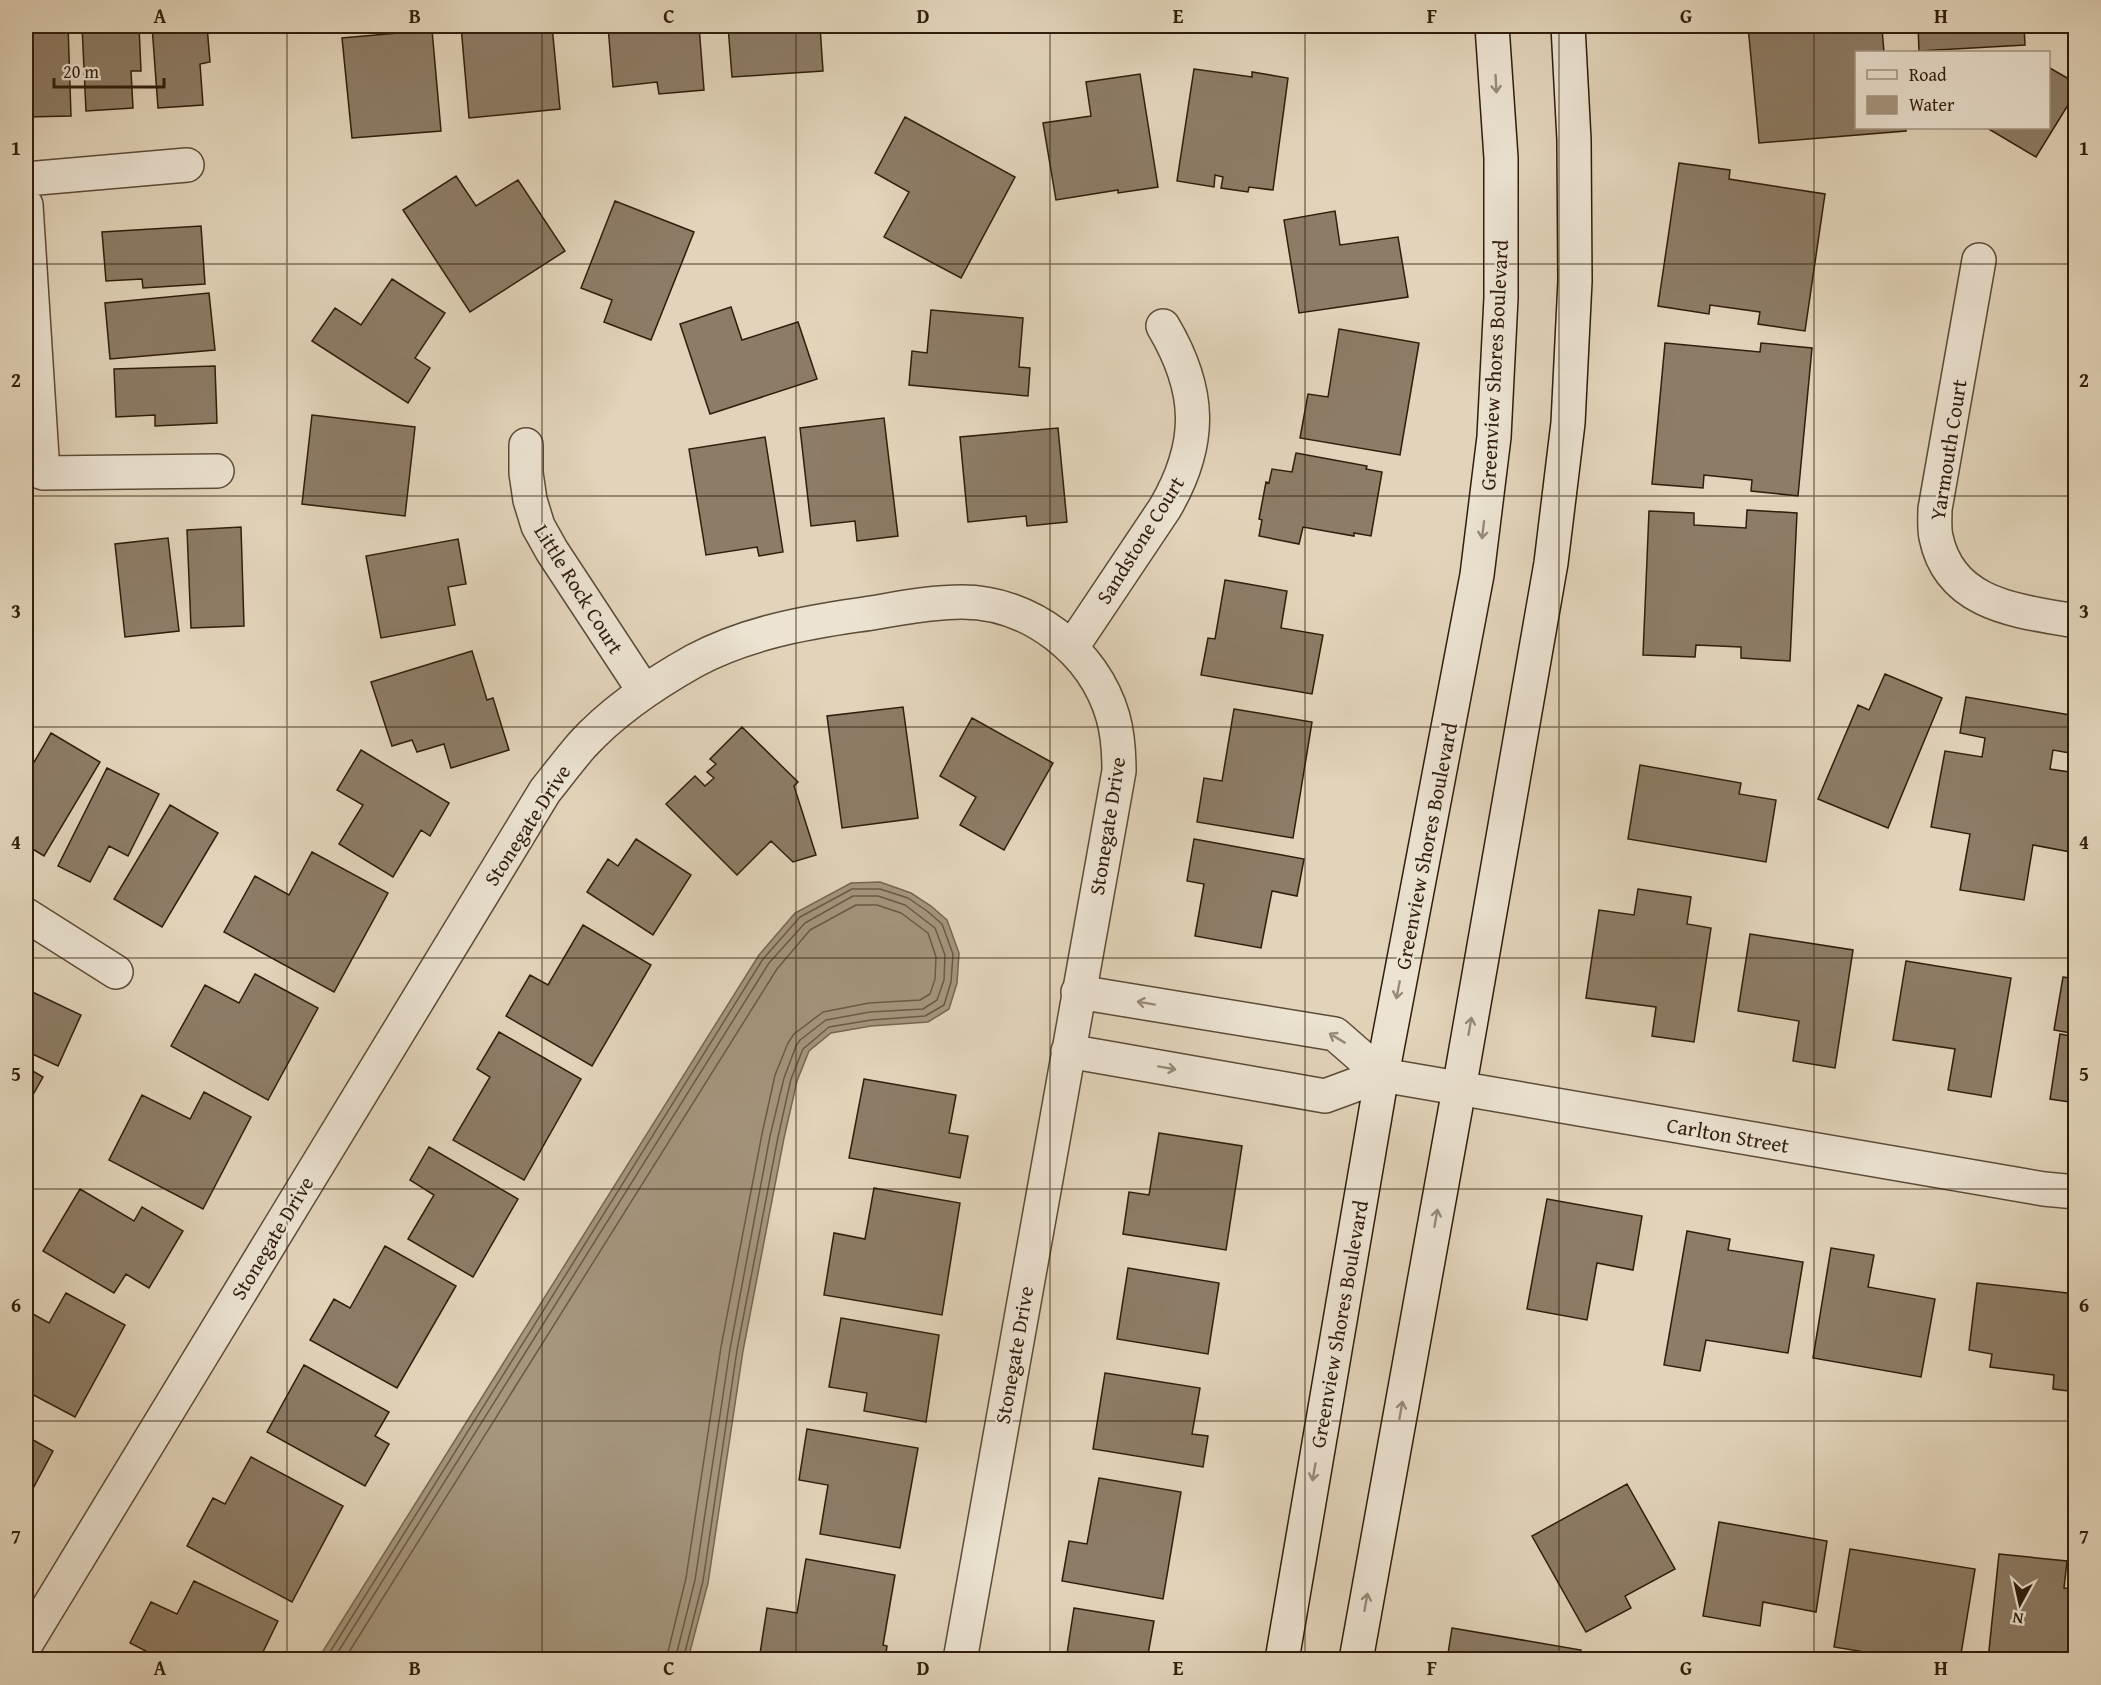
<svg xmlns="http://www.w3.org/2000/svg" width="2101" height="1685" viewBox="0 0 2101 1685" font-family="'Gentium Book Plus',serif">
<rect width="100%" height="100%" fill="#e2d4ba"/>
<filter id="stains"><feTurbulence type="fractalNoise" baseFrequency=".00333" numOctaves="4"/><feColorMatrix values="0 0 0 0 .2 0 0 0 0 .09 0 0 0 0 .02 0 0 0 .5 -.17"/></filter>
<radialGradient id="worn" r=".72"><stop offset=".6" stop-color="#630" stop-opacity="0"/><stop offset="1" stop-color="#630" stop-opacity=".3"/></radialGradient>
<path fill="#a5967e" stroke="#766650" stroke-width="1.5" d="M880 882 911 893 931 906 947 920 959 953 957 983 949 1009 928 1022 871 1026 831 1033 809 1051 797 1081 784 1138 743 1351 708 1583 688 1659H318L759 955 795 913 851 883Z"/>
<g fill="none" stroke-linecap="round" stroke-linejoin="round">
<path stroke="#6a5a44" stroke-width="1.5" d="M325 1660 763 959 800 917 852 889H880L908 898 927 911 942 924 953 954 951 982 944 1005 925 1016 871 1020 829 1027 803 1049 791 1079 778 1137 737 1350 703 1581 683 1660
M333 1660 769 963 805 923 853 896H878L905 905 935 928 945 955 944 980 937 1000 923 1009 870 1012 826 1020 800 1040 796 1046 784 1078 770 1136 730 1349 695 1580 675 1660
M344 1660 777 969 810 930 856 905H877L901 913 928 933 936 957 935 979 930 994 920 1000 869 1003 823 1012 794 1034 788 1043 775 1075 762 1134 721 1347 686 1578 666 1660"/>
</g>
<path fill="#8d7c66" stroke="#301d0b" stroke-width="1.5" d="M26 26H68L71 116 26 117Z
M82 26H139L141 71H131L133 108 86 111Z
M152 26H207L210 62 200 64 203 105 158 108Z
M461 26H552L560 109 469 118Z
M608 26H699L704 90 659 94 657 82 613 87Z
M728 26H820L823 71 732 77Z
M1748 26H1890L1891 29H1882L1884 52H1856V128H1906V131L1759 143Z
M1918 26H2024L2025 45 1919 51Z
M432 30 441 131 352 138 342 38Z
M2048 67 2076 83V92L2036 157 1987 128H2048Z
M1194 69 1252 77V72L1288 78 1273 190 1249 187 1248 192 1221 188 1223 177 1215 175 1214 187 1177 181Z
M1140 74 1158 187 1118 193V190L1056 200 1043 123 1091 116 1086 82Z
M905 117 1015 177 961 278 884 237 909 192 875 173Z
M1679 163 1730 170 1729 179 1825 194 1805 331 1758 324 1760 312 1710 305 1709 314 1658 306Z
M456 176 476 206 518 180 565 251 470 312 403 210Z
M615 201 694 232 651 340 604 322 612 300 581 288Z
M1335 211 1340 245 1398 237 1408 297 1299 313 1284 220Z
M201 226 205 284 143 288 142 279 106 281 102 232Z
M392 279 445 313 415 358 430 368 408 403 312 341 335 308 361 325Z
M209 293 215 350 110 359 105 303Z
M731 307 742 340 798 322 817 379 710 414 680 324Z
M931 310 1023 318 1019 367 1030 368 1028 396 909 385 912 351 927 353Z
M1339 329 1419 343 1400 455 1300 438 1308 394 1328 397Z
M1665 343 1760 352 1761 343 1812 348 1798 496 1751 491 1752 480 1704 475 1703 488 1652 484Z
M215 366 217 423 155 426V415L116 417 114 369Z
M312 415 415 427 405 516 302 504Z
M884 418 898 536 857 541 855 521 811 526 800 428Z
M1058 428 1067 522 1027 526 1026 516 968 522 960 437Z
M765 437 783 552 759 556 757 547 706 555 689 449Z
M1296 453 1367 466 1366 469 1382 472 1371 536 1354 533V536L1303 527 1299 544 1259 536 1262 520 1259 519 1266 482 1269 483 1272 469 1292 472Z
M1747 510 1797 513 1790 661 1741 658V647L1696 645 1695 657 1643 655 1649 511 1694 513V525L1746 528Z
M241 527 244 626 191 628 187 530Z
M168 538 179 631 125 637 115 544Z
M458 539 466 584 448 587 455 625 381 638 366 556Z
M1225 580 1287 591 1281 628 1323 635 1312 694 1201 675 1208 638 1215 639Z
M472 651 487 700 493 698 509 750 451 768 444 744 417 752 412 740 392 746 371 682Z
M1885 674 1942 698 1888 828 1818 799 1858 705 1869 710Z
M1966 697 2076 716V754L2053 750 2050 769 2076 773V823L2071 852 2033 845 2024 900 1960 890 1970 834 1931 827 1945 751 1982 757 1985 738 1960 733Z
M903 707 918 818 842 828 827 716Z
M1234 709 1312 722 1293 838 1197 822 1204 778 1222 781Z
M972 718 1053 763 1004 850 960 825 976 797 940 776Z
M742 727 798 782 794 786 816 855 793 862 771 841 737 875 666 804 695 776 705 786 714 778 707 772 716 764 710 759Z
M51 733 100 762 44 856 26 845V776Z
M361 750 449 803 430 836 421 830 393 877 339 844 363 805 337 790Z
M1640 765 1741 783 1739 794 1776 800 1766 862 1628 839Z
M107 768 159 794 128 856 109 846 90 882 58 866Z
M170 805 218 833 162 927 114 899Z
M636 839 691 875 653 935 587 892 608 859 618 866Z
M1194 839 1304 859 1297 896 1272 891 1261 948 1195 936 1204 884 1187 881Z
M312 852 388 893 334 992 224 932 255 876 289 895Z
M1638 889 1691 897 1687 924 1711 928 1694 1042 1652 1036 1656 1007 1586 998 1599 910 1634 915Z
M583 925 651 965 592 1066 506 1016 530 975 548 985Z
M1750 934 1853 950 1835 1068 1793 1061 1799 1021 1738 1011Z
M1906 961 2011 978 1991 1097 1948 1090 1955 1049 1893 1040Z
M255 974 318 1008 268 1100 171 1046 205 985 239 1003Z
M2063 977 2076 979V1034L2054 1030Z
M26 989 81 1015 58 1066 26 1051Z
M499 1032 581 1079 524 1180 453 1140 490 1077 477 1069Z
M2060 1034 2076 1037V1103L2050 1099Z
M26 1067 43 1077 26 1107Z
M864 1079 956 1095 949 1133 968 1136 960 1178 849 1158Z
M204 1092 251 1117 203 1209 109 1160 142 1095 190 1119Z
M1159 1133 1242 1146 1226 1250 1123 1234 1129 1192 1149 1195Z
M429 1147 518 1199 473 1277 408 1239 434 1195 410 1180Z
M874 1188 960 1203 942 1315 824 1295 834 1233 865 1239Z
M80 1189 134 1221 142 1207 183 1231 149 1288 126 1274 114 1293 43 1251Z
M1547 1199 1642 1216 1633 1270 1597 1263 1587 1320 1527 1309Z
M1687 1231 1730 1239 1728 1250 1803 1262 1788 1353 1706 1340 1700 1371 1664 1365Z
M385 1246 456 1286 397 1388 310 1340 334 1299 350 1308Z
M1831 1248 1874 1255 1868 1287 1935 1299 1921 1377 1813 1358Z
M1128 1268 1219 1283 1208 1354 1117 1339Z
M1977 1283 2076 1294V1392L2053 1389 2054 1375 1990 1367 1992 1354 1969 1350Z
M66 1293 125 1325 75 1417 26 1391V1310L49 1323Z
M841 1318 939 1335 926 1422 864 1411 867 1393 829 1387Z
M304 1365 389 1412 375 1436 389 1444 365 1486 267 1432Z
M1105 1373 1200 1388 1192 1434 1208 1436 1203 1467 1093 1449Z
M807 1429 918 1448 900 1548 820 1534 828 1485 799 1480Z
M26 1436 53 1451 29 1496 26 1494Z
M251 1457 343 1506 292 1602 187 1546 213 1498 225 1504Z
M1099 1478 1181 1492 1163 1599 1062 1581 1069 1541 1087 1544Z
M1627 1484 1675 1569 1625 1596 1631 1608 1586 1632 1532 1536Z
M1719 1522 1827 1541 1816 1612 1763 1602 1760 1626 1703 1616Z
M1850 1549 1975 1569 1960 1660H1876L1877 1654 1834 1647Z
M1999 1554 2067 1561 2064 1588 2076 1589V1660H1988Z
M806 1559 895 1575 883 1645 887 1646 885 1660H759L767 1608 797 1613Z
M194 1581 278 1621 259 1660H163L130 1643 151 1602 177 1614Z
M1074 1608 1154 1621 1147 1660H1066Z
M1452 1628 1581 1650 1579 1660H1447Z"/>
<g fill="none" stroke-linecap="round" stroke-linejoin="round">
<defs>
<path id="street" d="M26 179 187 165
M26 205 43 473
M1979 260 1935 509C1935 518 1934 528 1936 537 1950 606 2019 611 2076 621
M526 445V473L530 500 538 526 552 551 644 691
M26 462 43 473 217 471
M1072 647 1165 508C1203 443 1201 390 1163 326
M26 915 116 972
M1078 992 1335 1034 1382 1075
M1068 1051 1325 1096 1382 1075 2044 1189 2076 1192
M26 1644 545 791C557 776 569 760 582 745 613 711 653 684 694 661 744 634 802 623 858 615 892 610 927 602 962 602 1030 602 1094 651 1113 717 1118 735 1119 752 1119 771L960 1660"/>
<path id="secondary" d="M1282 1660 1382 1075 1477 575 1494 437 1501 298V158L1492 26
M1356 1660 1459 1089 1551 563 1568 423 1575 281 1574 140 1568 26"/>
</defs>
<use href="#street" stroke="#5c4b37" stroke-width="36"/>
<use href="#secondary" stroke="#301d0b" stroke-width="36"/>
<use href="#street" stroke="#ece3d2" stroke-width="33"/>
<use href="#secondary" stroke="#ece3d2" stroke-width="33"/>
</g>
<defs><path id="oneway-shaft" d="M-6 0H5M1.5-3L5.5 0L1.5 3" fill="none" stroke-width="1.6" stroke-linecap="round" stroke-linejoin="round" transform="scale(1.5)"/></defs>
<g stroke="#978a78">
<use href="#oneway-shaft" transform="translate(1496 84) rotate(87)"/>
<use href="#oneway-shaft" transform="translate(1483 530) rotate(97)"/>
<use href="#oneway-shaft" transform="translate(1398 990) rotate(101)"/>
<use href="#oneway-shaft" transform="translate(1146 1003) rotate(-170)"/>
<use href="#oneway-shaft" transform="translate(1470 1026) rotate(-80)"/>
<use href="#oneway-shaft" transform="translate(1337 1038) rotate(-149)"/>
<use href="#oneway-shaft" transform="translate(1167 1068) rotate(10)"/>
<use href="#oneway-shaft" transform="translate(1436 1218) rotate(-80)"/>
<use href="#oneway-shaft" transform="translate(1401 1410) rotate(-80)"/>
<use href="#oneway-shaft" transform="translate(1314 1472) rotate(100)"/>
<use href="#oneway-shaft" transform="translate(1366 1602) rotate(-80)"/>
</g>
<path fill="none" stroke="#301d0b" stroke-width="1.5" stroke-opacity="0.55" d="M287 26V1660M542 26V1660M796 26V1660M1050 26V1660M1305 26V1660M1559 26V1660M1814 26V1660M26 264H2076M26 496H2076M26 727H2076M26 958H2076M26 1189H2076M26 1421H2076"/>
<g text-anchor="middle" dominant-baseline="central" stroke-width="4.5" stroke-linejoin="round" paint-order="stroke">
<g font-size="21" fill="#301d0b" stroke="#ece3d2">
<text transform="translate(1494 365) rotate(-87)">Greenview Shores Boulevard</text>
<text transform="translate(1948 450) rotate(-81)">Yarmouth Court</text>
<text transform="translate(1140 540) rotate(-58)">Sandstone Court</text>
<text transform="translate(579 589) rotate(58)">Little Rock Court</text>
<text transform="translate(527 825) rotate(-57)">Stonegate Drive</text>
<text transform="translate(1107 826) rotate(-81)">Stonegate Drive</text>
<text transform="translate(1426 846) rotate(-79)">Greenview Shores Boulevard</text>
<text transform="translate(1728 1135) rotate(10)">Carlton Street</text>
<text transform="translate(272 1238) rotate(-59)">Stonegate Drive</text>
<text transform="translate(1339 1324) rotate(-80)">Greenview Shores Boulevard</text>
<text transform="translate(1014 1355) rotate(-80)">Stonegate Drive</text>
</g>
</g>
<rect width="2101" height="1685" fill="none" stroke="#e2d4ba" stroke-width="66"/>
<rect x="1855" y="51" width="195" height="78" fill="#ece3d2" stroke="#a19482" stroke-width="1.5"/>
<rect x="1867" y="70" width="30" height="9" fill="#ece3d2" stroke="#a19482" stroke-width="1.5"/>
<text x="1909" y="81" font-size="18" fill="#301d0b">Road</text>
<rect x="1867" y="96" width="30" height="18" fill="#a5967e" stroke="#a19482" stroke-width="1.5"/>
<text x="1909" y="111" font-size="18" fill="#301d0b">Water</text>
<g transform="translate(2020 1604) rotate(188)" stroke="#ece3d2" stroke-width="4.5" paint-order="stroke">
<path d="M0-4.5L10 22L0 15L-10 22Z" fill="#301d0b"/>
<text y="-9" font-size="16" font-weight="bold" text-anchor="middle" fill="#301d0b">N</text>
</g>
<path d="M54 78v9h110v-9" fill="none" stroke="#301d0b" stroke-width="3"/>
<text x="63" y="78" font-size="18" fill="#301d0b" stroke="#ece3d2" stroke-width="4.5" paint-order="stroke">20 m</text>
<rect x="33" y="33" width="2035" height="1619" fill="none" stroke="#301d0b" stroke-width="2"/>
<g font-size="20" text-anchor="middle" font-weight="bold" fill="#301d0b">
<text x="160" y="23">A</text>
<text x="415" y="23">B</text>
<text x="669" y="23">C</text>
<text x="923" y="23">D</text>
<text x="1178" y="23">E</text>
<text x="1432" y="23">F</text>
<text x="1686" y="23">G</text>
<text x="1941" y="23">H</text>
<text x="16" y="155">1</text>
<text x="2084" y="155">1</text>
<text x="16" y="387">2</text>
<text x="2084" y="387">2</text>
<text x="16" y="618">3</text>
<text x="2084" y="618">3</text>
<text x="16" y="849">4</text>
<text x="2084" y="849">4</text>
<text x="16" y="1081">5</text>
<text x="2084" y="1081">5</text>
<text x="16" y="1312">6</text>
<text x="2084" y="1312">6</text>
<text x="16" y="1543">7</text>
<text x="2084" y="1543">7</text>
<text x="160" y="1675">A</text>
<text x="415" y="1675">B</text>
<text x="669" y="1675">C</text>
<text x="923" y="1675">D</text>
<text x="1178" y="1675">E</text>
<text x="1432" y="1675">F</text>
<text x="1686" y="1675">G</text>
<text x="1941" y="1675">H</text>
</g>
<rect width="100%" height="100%" filter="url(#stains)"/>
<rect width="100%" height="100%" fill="url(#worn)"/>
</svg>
